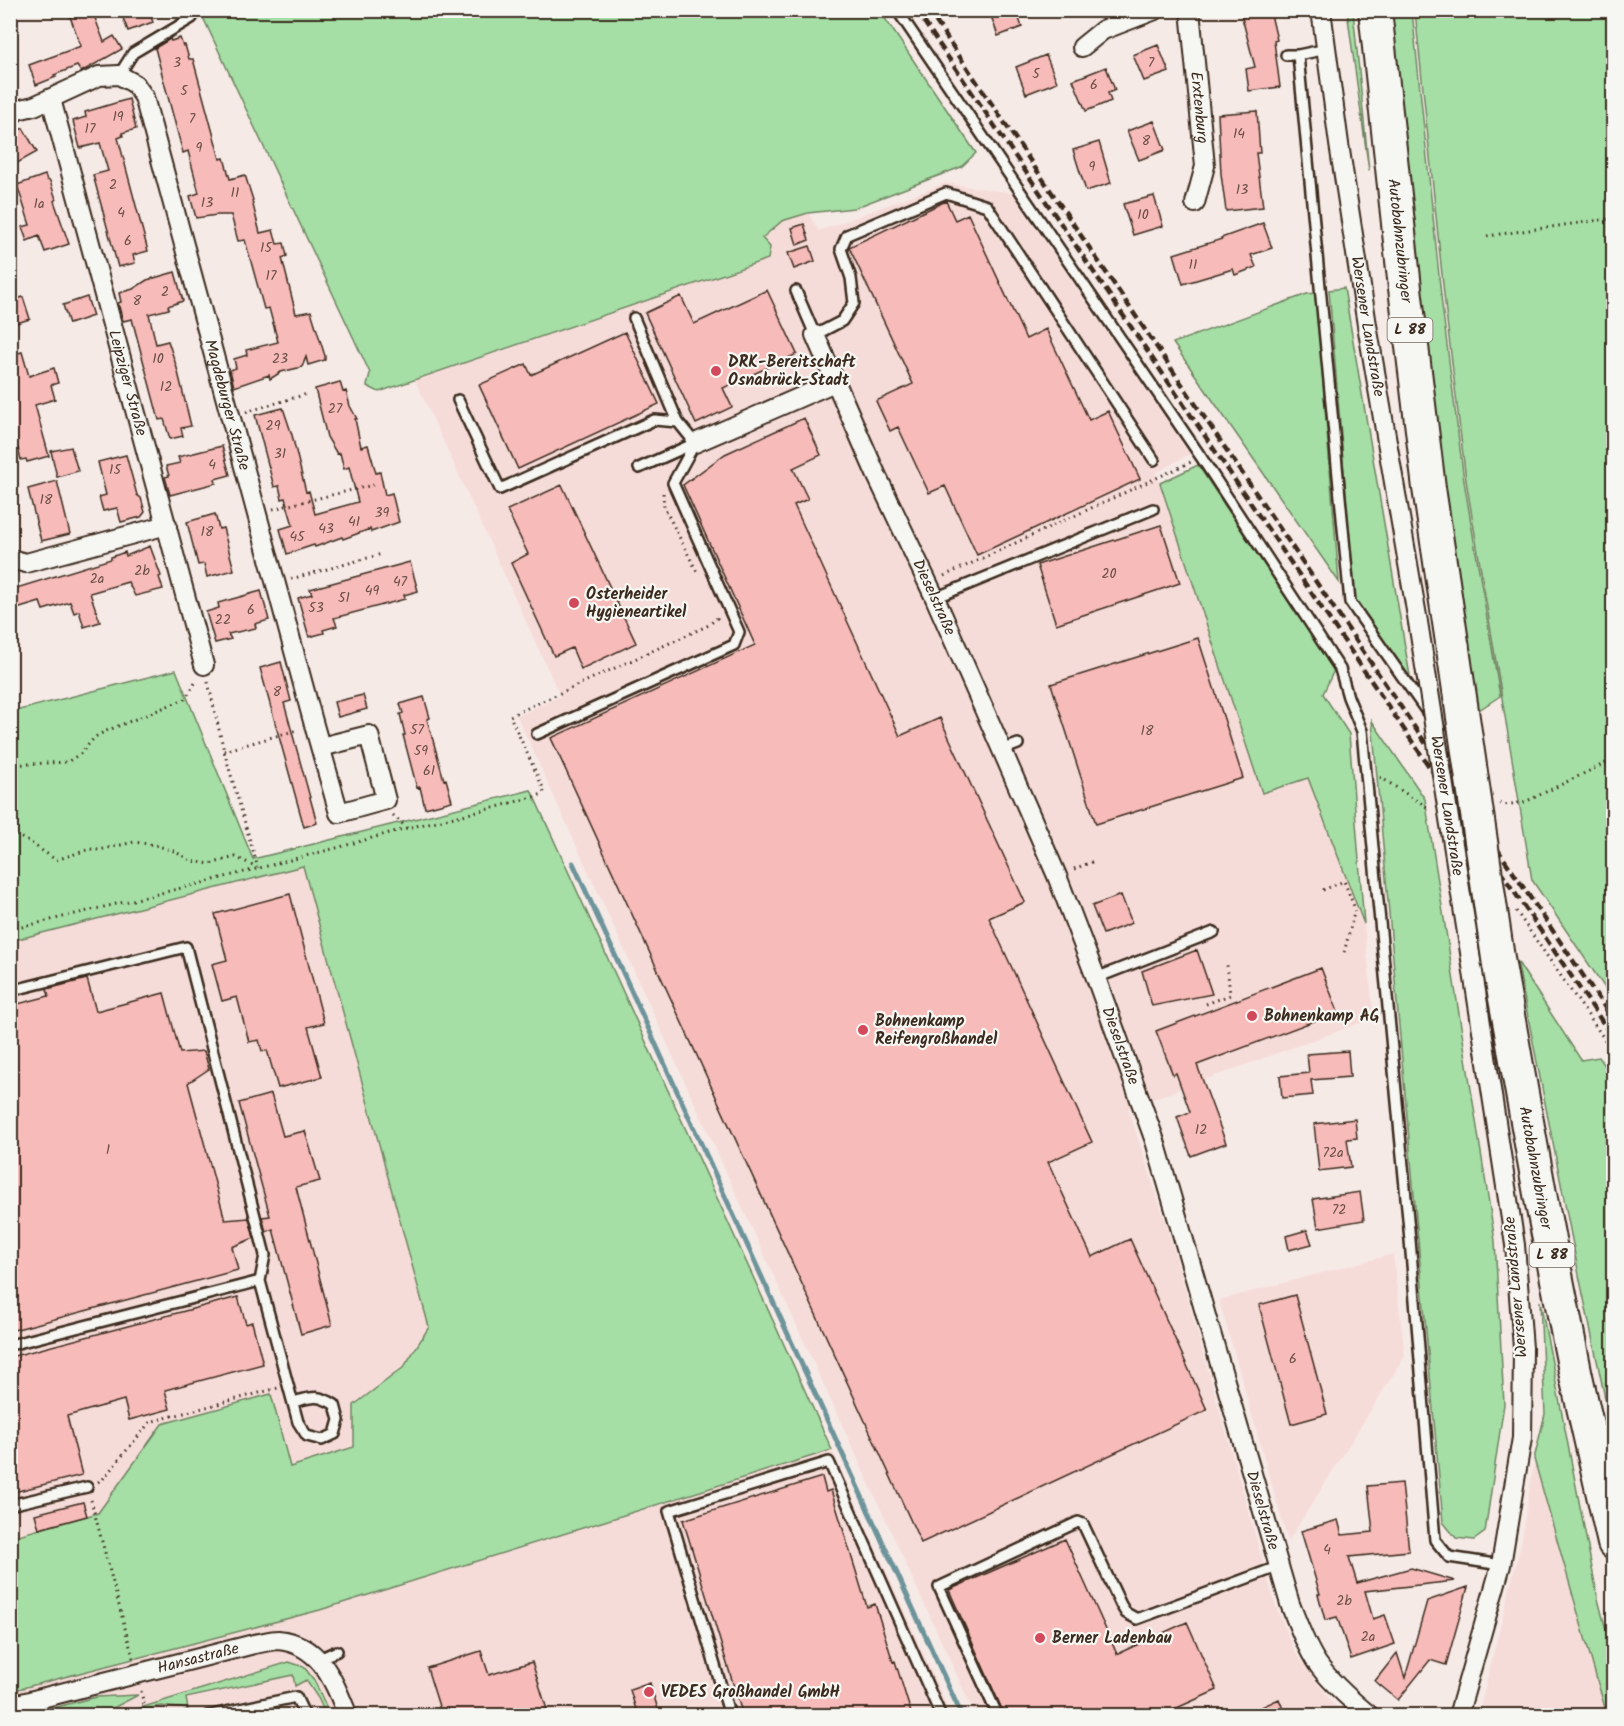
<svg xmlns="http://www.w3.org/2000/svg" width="1624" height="1726" viewBox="0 0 1624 1726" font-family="Kalam,sans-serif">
<rect width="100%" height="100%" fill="#f6eae7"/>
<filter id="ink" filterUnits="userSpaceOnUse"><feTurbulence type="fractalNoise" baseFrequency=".0167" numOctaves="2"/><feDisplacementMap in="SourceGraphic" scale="12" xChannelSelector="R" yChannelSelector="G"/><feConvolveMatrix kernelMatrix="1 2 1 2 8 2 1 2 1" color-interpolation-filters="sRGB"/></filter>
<g filter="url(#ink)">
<path fill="#f6dcd9" d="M945 183 1012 193 1190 454 1156 473 1262 793 1308 778 1364 924 1374 1018 1128 1108 1167 1226 1275 1604 1295 1652 1330 1700 1345 1715H975L517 716 560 696 415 380 768 259 762 239 782 221 808 213 819 231Z
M303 866 429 1327 404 1367 354 1405V1447L290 1467 270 1395 162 1424 98 1513 11 1537V941Z
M1393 1254 1405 1356 1288 1542 1219 1300Z
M832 1450 951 1715 11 1716V1691L320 1610Z
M1534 1459 1607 1715 1487 1716 1479 1712 1522 1539Z"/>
<path fill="#a5dfa5" stroke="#708462" stroke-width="1.5" d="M200 11H880L976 153 961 167 854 208 808 213 782 221 762 238 770 247 768 259 379 392 367 386 370 373Z
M1347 11H1353L1369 171Z
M1389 11H1412L1442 305 1464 481 1500 696 1476 712 1442 482Z
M1415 11H1613V1000L1532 880 1466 480 1445 304Z
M1344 288 1412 688 1355 606 1329 290Z
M1316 293 1339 582 1173 343 1307 294Z
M1198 465 1334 670 1323 694 1349 734 1364 924 1308 778 1262 793 1160 483Z
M176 670 253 859 531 790 832 1450 320 1610 11 1691V1537L98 1513 162 1424 271 1394 290 1467 354 1447V1405L404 1367 429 1327 303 866 11 941V712Z
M1372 721 1425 799 1495 1241 1504 1404 1485 1532 1474 1540 1456 1538 1443 1522Z
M1517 961 1581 1060 1599 1057 1613 1077V1436L1580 1280Z
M1540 1301 1598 1599 1613 1657V1715H1607L1534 1459 1545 1414Z
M289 1662 304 1667 314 1680 330 1715H326L318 1698 306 1680 295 1686 293 1675 186 1698 188 1709 161 1706 121 1714Z
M138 1695 100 1715H25L96 1697Z"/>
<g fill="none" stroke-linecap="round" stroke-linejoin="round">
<path stroke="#6d949b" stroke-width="5" d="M184 10V11
M573 863 962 1716"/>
</g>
<path fill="#f7bbb9" stroke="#3b2a1e" stroke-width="1.5" d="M77 10H92L104 42 114 36 122 49 81 72 77 66 54 75 56 77 36 85 29 65 81 46 69 14Z
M120 10H148L153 22 128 31Z
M989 10H1016L1022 27 998 36Z
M1240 10H1270L1277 40 1274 41 1280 87 1249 91 1246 69 1255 67Z
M180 38 183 46 185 45 189 59H193L220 159 224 158 230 179 245 175 253 200 252 201 260 233 273 230 277 244 284 243 287 256 282 258 296 314 311 311 325 356V360L308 365 306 357 302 367 281 372 270 379 269 375 234 387 230 370 236 368 234 359 247 355 246 350 278 342 269 308 264 309 245 240 238 241 231 215H217L196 218 190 196 199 193 188 151 183 153 155 48 170 39 171 41Z
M1158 45 1169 72 1144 81 1133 55Z
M1046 55 1057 82 1026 94 1016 67Z
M1106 67 1115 90 1108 93 1111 101 1086 111 1073 80Z
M129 99 136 129 122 133 123 136 118 138 148 251 133 255 135 263 118 267 93 175 108 171 100 143 80 148 73 121 86 117 85 112Z
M1257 111 1260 153H1256L1263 207 1226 211 1221 174 1218 114Z
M1154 121 1165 150 1139 160 1127 131Z
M23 128 37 152 10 167V135Z
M1099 142 1111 183 1086 191 1073 150Z
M45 175 47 180 50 181 56 199 54 201 69 244 45 252 39 236 27 241 22 227 30 225 17 185Z
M1154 196 1163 226 1133 235 1123 204Z
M946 201 955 220 968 214 1026 339 1046 329 1089 420 1108 411 1140 479 977 555 945 486 929 493 898 427 890 431 876 401 913 384 849 247Z
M1263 223 1272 248 1251 255 1256 267 1235 275 1233 269 1183 284 1174 254 1222 239 1221 238Z
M804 224 809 240 797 245 792 228Z
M810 246 815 261 794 269 788 253Z
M175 272 183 301 168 306 169 309 149 314 156 344 168 341 177 368 191 426 181 428 183 436 170 439 164 419 159 420 132 319 123 321 118 303 121 302 119 293 133 289 147 280Z
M767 290 797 354 723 388 732 407 696 424 645 313 681 296 694 324Z
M23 297 30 319 10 325V301Z
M87 297 93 316 69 324 63 305Z
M625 332 659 404 518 469 479 385 526 364 531 375Z
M22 352 29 376 54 368 58 383 51 385 55 399 35 405 49 456 27 462 26 459 21 460 10 419V355Z
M340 382 343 392 346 391 350 406 357 419H355L361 447 368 445 376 473 380 472 385 495 392 493 399 522 371 532 370 529 343 539 342 537 315 547 314 545 287 554 280 529 293 525 285 498 282 499 279 486 274 487 255 415 283 408 292 435 306 492 309 491 315 514 358 502 349 467 344 469 340 453 337 454 327 437 315 389Z
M804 418 821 455 793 468 808 499 794 505 900 736 940 718 1025 902 989 918 1092 1142 1048 1162 1092 1257 1130 1239 1207 1410 921 1543 551 738 755 645 683 485 725 454Z
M222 446 230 475 215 479 216 483 170 495 165 477 169 476 166 466 180 463 178 457Z
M71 447 78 471 57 477 51 451Z
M126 455 137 495 141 498 145 512 141 517 121 522 117 508 103 511 99 497 106 495 98 462Z
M57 481 70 534 41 541 28 489Z
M562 485 636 643 581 669 572 648 554 656 511 563 528 554 507 510Z
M215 514 219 529 223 528 234 570 207 577 204 564 198 565 187 522Z
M1161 525 1180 583 1056 624 1037 565Z
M150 546 161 576 159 577 163 589 135 596 128 582 90 593 100 622 84 627 79 611 74 613 70 602 43 610 40 602 10 611V590L111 559V557L125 552 126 556Z
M410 562 418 591 404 595 405 599 334 618 337 626 323 630 324 633 309 637 298 598 312 594 310 589Z
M261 591 269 620 255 624 256 628 228 634 231 639 215 643 206 612 219 608 218 603Z
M1198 638 1243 778 1096 824 1051 684Z
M281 662 291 701 284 703 317 823 304 827 260 668Z
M363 695 367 709 338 717 334 702Z
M424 697 430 718 427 719 436 751 444 780 446 779 452 801 425 808 420 787 417 788 403 735H405L400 714 403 713 400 704Z
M290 894 324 1023 308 1027 322 1077 278 1088 267 1050 262 1051 259 1040 249 1042 237 997 222 1001 212 964 227 960 215 914Z
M1121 895 1132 923 1103 934 1092 906Z
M1197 950 1212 994 1152 1006 1142 971Z
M1321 968 1338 1012 1197 1065 1226 1143 1191 1156 1177 1117 1190 1112 1176 1073 1173 1075 1156 1031Z
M87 979 96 1011 164 993 180 1053 204 1051 209 1069 188 1083 225 1220 249 1218 254 1238 232 1247 238 1270 10 1331V1006L49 996 47 989Z
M1348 1051 1350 1077 1311 1080 1313 1095 1282 1098 1280 1076 1309 1073 1307 1054Z
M271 1094 283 1136 305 1131 320 1181 296 1187 332 1325 301 1334 273 1229 266 1232 262 1217 270 1216 239 1103Z
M1355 1119 1357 1138 1347 1139 1351 1167 1319 1171 1314 1124Z
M1360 1192 1364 1220 1318 1228 1313 1199Z
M1307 1230 1312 1244 1289 1250 1286 1236Z
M1295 1295 1327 1414 1291 1424 1259 1305Z
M238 1297 246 1324 252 1322 263 1364 165 1390 170 1409 129 1420 124 1400 67 1416 82 1475 10 1493V1357Z
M822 1477 826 1492 831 1490 867 1607 875 1604 893 1662 895 1661 912 1716H743L683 1520Z
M1402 1483 1409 1551 1349 1557 1357 1583 1411 1568 1455 1581 1365 1591 1373 1619 1385 1615 1395 1644 1351 1659 1337 1617 1325 1620 1318 1594H1320L1301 1531 1338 1520 1342 1535 1373 1532 1368 1486Z
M83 1502 87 1516 39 1529 35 1514Z
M1065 1539 1117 1654 1187 1622 1217 1690 1159 1716H1005L949 1590Z
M1468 1587 1446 1665 1430 1660 1398 1700 1375 1681 1397 1653 1405 1678 1427 1601Z
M481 1651 489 1675 532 1662 549 1716H442L427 1668Z
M650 1683 660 1716H638L630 1690Z
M1279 1699 1286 1716H1242Z"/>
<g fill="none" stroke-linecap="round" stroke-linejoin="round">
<defs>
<path id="lane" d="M897 10 1201 457 1340 669 1348 697 1362 731 1410 1240 1435 1540 1449 1557 1501 1565
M1286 55H1298L1327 49
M1298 55 1350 602 1429 715
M119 75 133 53 192 18
M796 291 815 335 842 321 854 303 851 278 841 249 847 235 946 193 987 206 1154 460
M634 318 678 422
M458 400 500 489 654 420 678 422 695 443
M639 468 695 443
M935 598 1153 509
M1439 728 1457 753
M537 734 734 645 739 632 673 483 695 443
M1002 750 1018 744
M1096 978 1214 932
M10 991 186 947 265 1255 260 1281 298 1422 307 1436 322 1440 335 1434 339 1420 335 1405C318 1394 312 1397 293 1402
M10 1345 260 1281
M10 1505 87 1487
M319 1659 337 1651
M207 1716 296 1697 305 1716
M730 1716 669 1511 829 1462 941 1716
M998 1716 939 1587 1078 1522 1083 1524 1121 1605 1126 1613 1137 1619 1280 1566"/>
<g id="street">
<path id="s1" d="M1190 10 1205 166 1195 203"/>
<path id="s2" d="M1321 10 1339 144 1367 325 1418 622"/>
<path d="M1082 47 1103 30 1155 10"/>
<path id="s3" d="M51 99 204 665"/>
<path id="s4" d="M10 117 17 110 34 106 99 76 119 75 135 84 144 97 314 725 339 813 386 800 369 735 321 747"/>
<path id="s5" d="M815 335 876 474 935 598 1002 750 1057 876 1096 978 1155 1141 1290 1604C1298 1624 1305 1645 1317 1663 1330 1682 1352 1701 1370 1716"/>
<path d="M695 443 835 382"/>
<path d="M10 559 26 563 167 525"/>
<path id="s6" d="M10 1706 254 1644C262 1643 271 1640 278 1640 321 1644 334 1682 348 1716"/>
<path d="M1458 1716 1501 1565 1522 1438 1523 1348 1515 1245 1467 933"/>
</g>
<g id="highway">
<path id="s7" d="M1375 10 1405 288 1429 488 1453 649"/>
<path id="s8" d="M1499 965 1540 1194 1576 1376 1614 1543"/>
</g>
</defs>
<use href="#lane" stroke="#3b2a1e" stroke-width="14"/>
<use href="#street" stroke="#3b2a1e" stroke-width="22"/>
<use href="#highway" stroke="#3b2a1e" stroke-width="36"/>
<path stroke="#3b2a1e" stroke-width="3" stroke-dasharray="1.5 4.5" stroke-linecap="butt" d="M1487 236 1614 218
M246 412 307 394
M663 493 664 507 697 572
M273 509 373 485
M944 576 1191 462
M291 579 382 554
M208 682 224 751 258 868
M224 751 297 730
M10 765 67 762 80 754 95 737 106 731 185 699 197 680
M1380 777 1430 809
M1500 803 1504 805 1525 802 1614 759
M393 815 407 828
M10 833 28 841 56 860 90 849 99 850 134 842 155 845 174 851 191 861 210 864 235 857 257 867
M1074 869 1094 861
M1323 890 1344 881 1355 909 1344 953
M1516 911 1614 1053
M10 930 206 882 340 847 407 828 497 807 543 794 544 790 510 716 709 625 717 618 716 616
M1206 1004 1230 995 1227 964
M98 1482 103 1479 150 1422 278 1388
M91 1500 133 1658
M141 1691 146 1716"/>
<use href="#lane" stroke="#f6f6f2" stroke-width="9"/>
<use href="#street" stroke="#f6f6f2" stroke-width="18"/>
<use href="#highway" stroke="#f6f6f2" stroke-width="32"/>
<path stroke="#3b2a1e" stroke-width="4.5" stroke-dasharray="9 4.5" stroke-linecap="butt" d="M916 10 1614 1039
M928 10 1614 1021"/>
<defs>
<g id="street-bridge">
<path id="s9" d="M1418 622 1467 933"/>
</g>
<path id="highway-bridge" d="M1453 649 1499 965"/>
</defs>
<use href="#street-bridge" stroke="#3b2a1e" stroke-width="22" stroke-linecap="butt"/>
<use href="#highway-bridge" stroke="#3b2a1e" stroke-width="36" stroke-linecap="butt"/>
<use href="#street-bridge" stroke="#f6f6f2" stroke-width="18"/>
<use href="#highway-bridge" stroke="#f6f6f2" stroke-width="32"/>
</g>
</g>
<g fill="#d1495b" stroke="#f6f6f2" stroke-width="2">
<circle cx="716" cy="371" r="6"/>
<circle cx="574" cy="603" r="6"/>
<circle cx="1252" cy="1016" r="6"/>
<circle cx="863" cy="1030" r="6"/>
<circle cx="1040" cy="1638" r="6"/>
<circle cx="649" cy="1692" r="6"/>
</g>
<g text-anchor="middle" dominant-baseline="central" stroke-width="4.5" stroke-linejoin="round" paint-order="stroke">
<g font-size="14" fill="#6a4e45">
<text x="177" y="63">3</text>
<text x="1151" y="63">7</text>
<text x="1036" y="74">5</text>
<text x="1094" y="85">6</text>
<text x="184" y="91">5</text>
<text x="118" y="117">19</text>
<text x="192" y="119">7</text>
<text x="90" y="129">17</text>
<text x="1239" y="134">14</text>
<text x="1146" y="141">8</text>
<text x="199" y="148">9</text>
<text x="1092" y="167">9</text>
<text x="113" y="185">2</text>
<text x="1242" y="190">13</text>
<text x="235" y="193">11</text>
<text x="207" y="203">13</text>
<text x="39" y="204">1a</text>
<text x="121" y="213">4</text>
<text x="1143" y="215">10</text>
<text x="128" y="241">6</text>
<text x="266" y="248">15</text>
<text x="1193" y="265">11</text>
<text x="271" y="276">17</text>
<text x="165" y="292">2</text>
<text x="137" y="301">8</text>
<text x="158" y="359">10</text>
<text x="280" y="359">23</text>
<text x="166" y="387">12</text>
<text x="335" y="409">27</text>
<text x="273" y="426">29</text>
<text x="280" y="454">31</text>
<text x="212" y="465">4</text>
<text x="115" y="470">15</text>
<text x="46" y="500">18</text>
<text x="382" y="513">39</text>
<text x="354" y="522">41</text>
<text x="326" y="529">43</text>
<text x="207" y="532">18</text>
<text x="297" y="537">45</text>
<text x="142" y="571">2b</text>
<text x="1109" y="574">20</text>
<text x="97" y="579">2a</text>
<text x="400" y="582">47</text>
<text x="372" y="591">49</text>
<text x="344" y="598">51</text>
<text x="316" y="608">53</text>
<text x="251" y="610">6</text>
<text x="223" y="620">22</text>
<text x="277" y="692">8</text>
<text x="417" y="730">57</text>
<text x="1147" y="731">18</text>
<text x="421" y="751">59</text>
<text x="429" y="771">61</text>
<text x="1201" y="1130">12</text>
<text x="108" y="1150">1</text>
<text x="1333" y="1153">72a</text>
<text x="1339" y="1210">72</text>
<text x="1293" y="1359">6</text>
<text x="1327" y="1550">4</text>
<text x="1344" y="1601">2b</text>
<text x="1368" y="1637">2a</text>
</g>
<g fill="#f6f6f2" stroke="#73675e" stroke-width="1.5">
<rect x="1387.5" y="318" width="45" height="24" rx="4.5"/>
<rect x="1529.5" y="1243" width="45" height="24" rx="4.5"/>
</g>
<g font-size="15" font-weight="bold" fill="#3b2a1e">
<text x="1410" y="330">L 88</text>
<text x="1552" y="1255">L 88</text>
</g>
<g font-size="16" fill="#3b2a1e" stroke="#f6f6f2">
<text stroke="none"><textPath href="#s1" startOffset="98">Erxtenburg</textPath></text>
<text stroke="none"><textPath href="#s7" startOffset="232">Autobahnzubringer</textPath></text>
<text stroke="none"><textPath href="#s2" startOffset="320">Wersener Landstraße</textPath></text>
<text stroke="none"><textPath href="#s3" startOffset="294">Leipziger Straße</textPath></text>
<text stroke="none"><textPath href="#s4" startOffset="472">Magdeburger Straße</textPath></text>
<text stroke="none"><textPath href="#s5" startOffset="288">Dieselstraße</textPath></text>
<text stroke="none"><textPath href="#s9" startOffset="186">Wersener Landstraße</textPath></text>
<text stroke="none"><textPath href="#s5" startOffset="774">Dieselstraße</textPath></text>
<text stroke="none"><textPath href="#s8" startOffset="206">Autobahnzubringer</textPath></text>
<text transform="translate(1516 1287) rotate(-95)">Wersener Landstraße</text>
<text stroke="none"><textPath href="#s5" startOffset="1260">Dieselstraße</textPath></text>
<text stroke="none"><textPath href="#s6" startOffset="194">Hansastraße</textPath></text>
</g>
<g font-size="16" font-weight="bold" fill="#3b2a1e" stroke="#f6f6f2" text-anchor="start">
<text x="728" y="362">DRK-Bereitschaft<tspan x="728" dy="18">Osnabrück-Stadt</tspan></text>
<text x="586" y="594">Osterheider<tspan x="586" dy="18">Hygieneartikel</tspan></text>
<text x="1264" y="1016">Bohnenkamp AG</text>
<text x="875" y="1021">Bohnenkamp<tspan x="875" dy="18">Reifengroßhandel</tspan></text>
<text x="1052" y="1638">Berner Ladenbau</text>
<text x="661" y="1692">VEDES Großhandel GmbH</text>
</g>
</g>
<rect width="1624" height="1726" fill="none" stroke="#f6f6f2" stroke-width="36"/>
<rect x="18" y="18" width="1588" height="1690" fill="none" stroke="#3b2a1e" stroke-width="2" filter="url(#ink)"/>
</svg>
